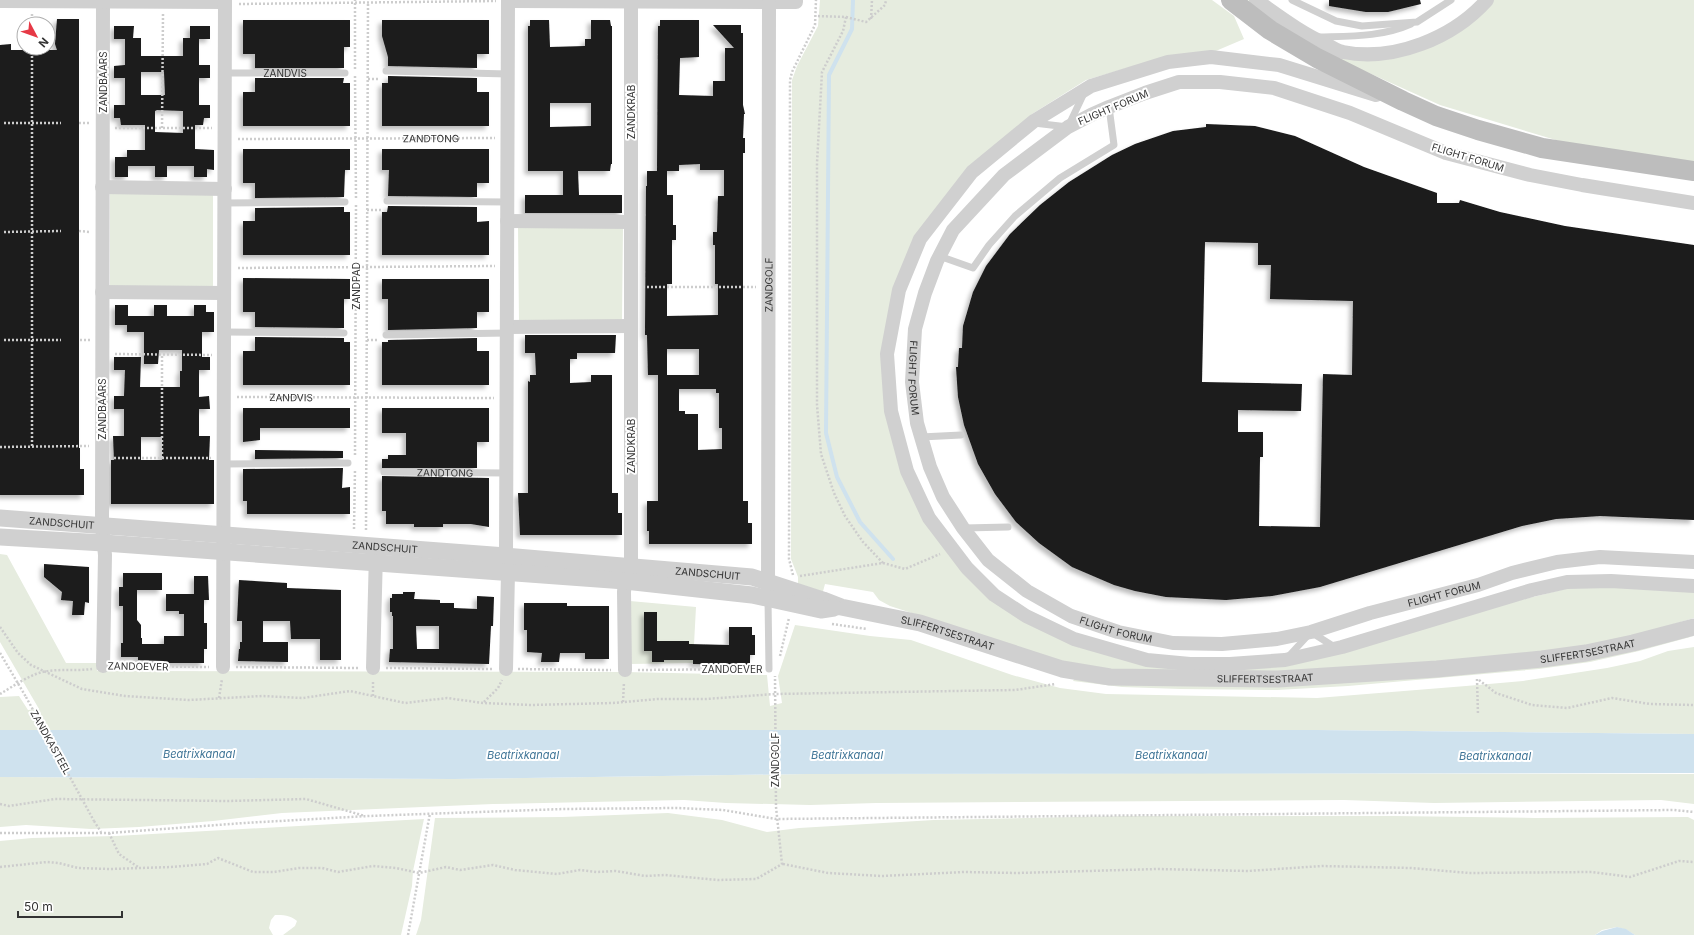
<svg xmlns="http://www.w3.org/2000/svg" width="1694" height="935" viewBox="0 0 1694 935" font-family="Inter,sans-serif">
<defs>
<filter id="shadow"><feDropShadow dx="-3.5" dy="3.5" stdDeviation="2" flood-color="#0004"/></filter>
</defs>
<rect width="100%" height="100%" fill="#fff"/>
<path fill="#e6ecdf" d="M820 0H1212L1234 16 1244 39 1211 53 1168 56 1086 80 1032 114 915 237 883 354 904 474 963 572 1079 647V648H1089L1247 668 1577 586 1694 591V618L1627 638 1550 652 1294 673 1107 670 1064 662 921 616 890 606 879 600 873 592 825 584 822 595 798 586V577L791 559 792 80 797 66 818 26Z
M1240 0H1248L1302 38 1394 55 1491 0H1694V163L1569 144 1440 105 1329 55Z
M110 191 213 192V287H110Z
M518 227H623L622 321H519Z
M0 554 7 555 66 663H98L97 671 625 672 767 675 770 706 782 703 778 676 795 625 870 636 911 640 1012 675 1060 688 1106 694 1317 698 1466 686 1523 681 1607 668 1640 661 1668 651 1694 647V734L1317 730H0V697L19 696 28 710 39 709 0 642Z
M630 601 696 607 693 663 630 664Z
M1694 636 1639 651 1590 662 1539 669 1348 686 1277 690 1180 689 1122 687 1073 681 1075 678 1204 686Z
M1192 773 1694 774V804L1661 800 1434 803 1344 800 876 803 810 805 726 803 684 800 493 804 282 813 213 821 139 827 91 829 26 825 0 827V777L453 779 807 774Z
M668 813 722 820 767 832 799 828 934 820 1124 816H1394L1535 818 1688 817 1694 820V935H1635L1627 930 1617 927 1602 930 1595 935H416L421 920 435 818 562 817Z
M424 819 413 871 412 886 401 935H283L295 926 297 921C290 915 283 915 275 915L271 920 269 928 273 935H0V841L32 838 116 836Z"/>
<path fill="#cfe2ee" d="M0 730H1317L1694 734V773L807 774 453 779 0 777Z
M1617 927 1626 929 1635 935H1595L1602 931Z"/>
<g fill="none" stroke-linecap="round" stroke-linejoin="round">
<path stroke="#cfe2ee" stroke-width="4" d="M853 0 852 29 829 75 826 433 837 477 860 522 893 559"/>
</g>
<path fill="#1a1a1a" fill-rule="evenodd" filter="url(#shadow)" d="M1329 0H1420L1421 4 1388 12H1366L1329 6Z
M57 19H79V448H80V469H84V495H0V45L11 44V50H57L55 44Z
M243 20H350V47H344V68H255V54H243Z
M382 20H489V54H477V68L388 66V57L382 36Z
M530 20H549L550 47 585 46V39H591V20H610L611 26H612V164H611L610 171H578L579 195H622V213H525V195H563V171H528V26H530ZM550 103H591V126L550 127Z
M660 20H699V57L680 58 679 95 713 96V81H725V48H734L713 25H741V33H743V105L745 114H744L743 138H745V153H743V501H748V523H752V544H649V531H647V501H658V375H699V349H667V375H648L647 335H645L646 186H647V171H657L658 26H660ZM700 164V170H724V196H718L717 232H713V245H715V284H718V315L667 316V284H672V240H676V225H673V195H667V171H679V165ZM679 389H716V393H719V428H722V449L698 450V414H685V411H679Z
M114 26H134L133 38H141V56H183V38H190V26H210V39H199V65H210V78H199V105H210V118H204L203 125H195V149L214 150V170L207 169V177H194V166H167V177H155V166H128V177H115V157H127V150H145V125H121L120 118H114V105H125V78H114V66L125 65V39H114ZM141 72H164L165 95H141ZM157 110 183 111V133L155 132V111Z
M388 76 477 78V92H489V126H382V83H388Z
M255 78H344L343 83H350V126H243V92H255Z
M1206 124 1255 126 1295 136 1364 167 1437 193V203H1459L1460 200 1500 212 1565 226 1694 245V520L1600 516 1556 519 1522 526 1320 587 1272 596 1226 600 1166 597 1135 591 1114 585 1072 567 1039 543 1016 522 995 494 978 464 964 425 958 397 956 367H958L959 348H962L963 326 973 292 986 266 1010 234 1040 205 1069 182 1112 155 1135 144 1173 131 1206 127ZM1205 242 1258 243V265H1271L1270 299 1353 301 1352 375 1323 374 1320 527 1259 526 1260 457H1263V432H1238V410L1301 411 1302 384 1202 382Z
M243 149H350V170H345L344 197 255 198V183H243Z
M382 149H489V183H477V197L388 196 389 170H382Z
M388 206 477 207V222L489 221V255H382V212H387Z
M344 207V212H350V255H243V221H255V208Z
M243 278 350 279V299H344V328L255 327V312H243Z
M382 279H489V312H477V328L388 330V299H382Z
M115 305H128V316H154V305H167V316H194V305H206V312H214V332H202V357H210V370H199V397L209 396 210 409H199V436H210L209 460H214V504H111V460H114L113 436H124V409H114V396H124L125 370H114V357H141L140 387H180V371H182V350H159L158 364H144V332H127V325H115ZM141 437H162V460H141Z
M525 335H616L615 353H577V359H570V383L591 382V375H612V493H618V513H622V535H520L518 493H528V381L530 382V375H536L535 353H525Z
M255 337 344 338V342H350V385H243V351H255Z
M477 338V351H489V385H382V342H388V340Z
M243 408H350V428H260V440L243 442Z
M382 408H489V442H477V468H382V459H388V455H406V433H382Z
M255 450 343 451V458L255 459Z
M343 468 342 488 350 487V514H247V501H243V469Z
M382 476 489 478V527L471 524H443V527H414V524H386V511H382Z
M44 564 89 567V603L85 602 84 615H72L73 601 61 600 62 592 44 577Z
M123 573H162V590H137V620L141 625V638H142V644H164V636H184V614H179V611H166V594H194V576H208L209 600H204V623H207V649H204V663H164V661L138 660V657H121V643H123V606H119V587H123Z
M239 580 287 583V588L341 590V660H320V639H291L290 621H263V642H288V662L238 661 239 649H240V642H242V621H237Z
M403 592H415L414 599 440 600V603H454V608L477 609V596L494 597 493 626H491L489 664 389 662 390 649H393V616H392V612H390V598H392V594H403ZM416 626H439V649H417Z
M524 603H567V606H609V659H585V653H560L559 662H541L542 653 527 652V630H524Z
M644 612H657V641H689V644L729 645V627H752V635H755V655H750V665L693 664V660H664V662H652V651H644Z"/>
<g fill="none" stroke-linecap="round" stroke-linejoin="round">
<g stroke="#cdcdcd" stroke-width="2.5" stroke-dasharray="2 2" stroke-linecap="butt">
<path d="M239 4 496 1"/>
<path d="M32 14V24"/>
<path d="M846 17 866 22 885 5 886 0"/>
<path d="M871 19 872 0"/>
<path d="M355 69V0"/>
<path d="M355 76 356 199"/>
<path d="M368 79H379"/>
<path d="M4 123H61"/>
<path d="M79 123H91"/>
<path d="M115 128H212"/>
<path d="M162 128 163 14"/>
<path id="s1" d="M238 139 495 138"/>
<path d="M367 210H382"/>
<path d="M79 231 90 232"/>
<path d="M4 232 61 231"/>
<path d="M238 268 495 266"/>
<path d="M643 287H756"/>
<path d="M4 340H61"/>
<path d="M80 340H90"/>
<path d="M367 340H378"/>
<path d="M115 354 212 355"/>
<path id="s2" d="M237 397 494 398"/>
<path d="M32 446V48"/>
<path d="M0 447 89 446"/>
<path d="M355 455 356 204"/>
<path d="M114 458H211"/>
<path d="M162 458V354"/>
<path d="M354 529 355 470"/>
<path d="M366 530 368 3"/>
<path d="M883 563 905 569 940 554"/>
<path d="M793 575 789 559 790 80 792 72 815 25 816 0"/>
<path d="M800 576 883 563 863 542 845 516 834 493 821 454 817 405V163L822 72 843 31 846 17 816 16"/>
<path d="M832 624 867 629"/>
<path d="M0 627 18 653 31 665 82 689 125 696 189 700 262 696 303 698 350 691 405 703 447 698 483 703 531 705 613 703 658 699H706L775 694 1015 690 1056 684"/>
<path d="M0 653 26 697"/>
<path d="M780 656 789 618"/>
<path d="M116 666 209 667"/>
<path d="M236 667 359 668"/>
<path d="M386 668 493 669"/>
<path d="M518 669 611 670"/>
<path d="M638 670 759 669"/>
<path d="M1477 679 1478 715"/>
<path d="M1479 680 1496 693 1532 705 1567 708 1612 698 1650 704 1694 705"/>
<path d="M0 694C14 686 31 673 48 671 62 669 77 671 92 669"/>
<path d="M373 696V681"/>
<path d="M219 698 222 679"/>
<path d="M484 702 498 688 502 680"/>
<path d="M623 702 624 682"/>
<path d="M0 804 9 806 55 799 228 801 306 799 365 816"/>
<path d="M94 821 101 832"/>
<path d="M0 833H109L244 823 368 816 563 809 677 808 723 810 776 819 1674 810 1694 812"/>
<path d="M109 833 119 854 138 867"/>
<path d="M783 864 828 873 882 876 964 872 1017 873 1158 869 1248 871 1322 866 1411 868 1469 873 1592 872 1630 877 1679 861 1694 862"/>
<path d="M0 867 47 862 59 863 78 868 111 869 171 867 207 864 218 858 253 872H274L299 868H322L338 872 373 866 396 868 419 873 446 867 460 870 493 865 515 870 557 874 580 870 597 872 616 871 645 876 665 875 718 880 756 879 782 864 776 807 775 676"/>
<path d="M408 935 430 813"/>
</g>
<g stroke="#d0d0d0" stroke-width="7">
<path d="M1292 0 1336 21 1362 26 1417 22 1451 0"/>
<path d="M1319 37C1351 36 1382 37 1411 24"/>
<path d="M386 71 508 74"/>
<path id="s3" d="M225 73H345"/>
<path d="M1034 123 1068 127 1084 93"/>
<path d="M387 201 507 202"/>
<path d="M225 203 345 202"/>
<path d="M939 256 973 268 989 245 1015 216 1060 178 1114 145 1109 107"/>
<path d="M224 332 344 333"/>
<path d="M386 335 507 333"/>
<path d="M921 437 961 435"/>
<path d="M224 464 348 463"/>
<path id="s4" d="M384 472 506 473"/>
<path d="M964 528 1008 527"/>
<path d="M768 599 769 669"/>
<path d="M1288 657 1311 632 1336 648"/>
</g>
<g stroke="#d0d0d0" stroke-width="14">
<path d="M103 0 102 526 105 555 103 666"/>
<path d="M1256 0C1279 16 1301 33 1326 44 1331 47 1337 51 1343 52 1394 62 1453 38 1487 0"/>
<path d="M0 1 225 2"/>
<path d="M508 1 796 2V0"/>
<path d="M1376 95 1279 65 1211 57 1168 62 1091 86 1034 121 972 172 920 239 899 290 887 354 891 411 907 471 929 518 967 568 994 595 1026 616 1074 639 1147 660 1190 664H1230L1285 660 1342 647 1532 590 1567 582 1611 581 1694 586"/>
<path d="M102 187 225 189"/>
<path id="s5" d="M1694 203 1582 185 1530 175 1446 153 1350 113 1274 88 1220 82H1179L1145 93 1109 107 1091 115 1068 127 1004 175 953 230 937 261 925 293 915 329 912 382 917 423 930 467 943 497 963 528 988 560 1027 591 1071 616 1118 632 1173 643 1222 644 1277 639 1311 632 1370 613 1478 585 1512 573 1557 562 1600 557 1694 562"/>
<path d="M507 221 631 222"/>
<path d="M102 292 224 293"/>
<path d="M507 327 631 326"/>
<path id="s6" d="M768 592 769 2"/>
<path d="M223 667 225 0"/>
<path d="M373 668 376 553"/>
<path d="M506 669 508 572 506 556 508 0"/>
<path d="M625 670 624 592 625 581 631 566V0"/>
</g>
<g stroke="#d0d0d0" stroke-width="17">
<path id="s7" d="M0 518 506 556 752 577 823 600 841 607 920 623 1062 669 1110 677 1278 679 1437 669 1542 659 1586 653 1633 643 1694 627"/>
<path d="M0 537 104 543 625 581 752 595 821 610 834 608"/>
</g>
<path stroke="#bdbdbd" stroke-width="20" d="M1231 0 1270 30 1317 58 1403 101 1436 116 1478 130 1542 148 1694 171"/>
<path stroke="#cdcdcd" stroke-width="2.5" stroke-dasharray="2 2" stroke-linecap="butt" d="M26 697 94 821"/>
</g>
<g text-anchor="middle" dominant-baseline="central" stroke-width="4" stroke-linejoin="round" paint-order="stroke">
<g font-size="10" fill="#333" stroke="#fff">
<text stroke="none"><textPath href="#s3" startOffset="60">ZANDVIS</textPath></text>
<text transform="translate(103 82) rotate(-90)">ZANDBAARS</text>
<text transform="translate(1113 107) rotate(-23)">FLIGHT FORUM</text>
<text transform="translate(631 112) rotate(-90)">ZANDKRAB</text>
<text stroke="none"><textPath href="#s1" startOffset="193">ZANDTONG</textPath></text>
<text transform="translate(1468 157) rotate(17)">FLIGHT FORUM</text>
<text stroke="none"><textPath href="#s6" startOffset="307">ZANDGOLF</textPath></text>
<text transform="translate(356 286) rotate(-90)">ZANDPAD</text>
<text stroke="none"><textPath href="#s5" startOffset="963">FLIGHT FORUM</textPath></text>
<text stroke="none"><textPath href="#s2" startOffset="54">ZANDVIS</textPath></text>
<text transform="translate(102 409) rotate(-90)">ZANDBAARS</text>
<text transform="translate(631 446) rotate(-90)">ZANDKRAB</text>
<text stroke="none"><textPath href="#s4" startOffset="61">ZANDTONG</textPath></text>
<text stroke="none"><textPath href="#s7" startOffset="62">ZANDSCHUIT</textPath></text>
<text stroke="none"><textPath href="#s7" startOffset="386">ZANDSCHUIT</textPath></text>
<text stroke="none"><textPath href="#s7" startOffset="710">ZANDSCHUIT</textPath></text>
<text stroke="none"><textPath href="#s5" startOffset="1648">FLIGHT FORUM</textPath></text>
<text stroke="none"><textPath href="#s5" startOffset="1312">FLIGHT FORUM</textPath></text>
<text stroke="none"><textPath href="#s7" startOffset="958">SLIFFERTSESTRAAT</textPath></text>
<text stroke="none"><textPath href="#s7" startOffset="1606">SLIFFERTSESTRAAT</textPath></text>
<text transform="translate(138 666) rotate(1)">ZANDOEVER</text>
<text x="732" y="669">ZANDOEVER</text>
<text stroke="none"><textPath href="#s7" startOffset="1282">SLIFFERTSESTRAAT</textPath></text>
<text transform="translate(51 742) rotate(61)">ZANDKASTEEL</text>
<text transform="translate(775 760) rotate(-90)">ZANDGOLF</text>
</g>
<g font-size="11" font-style="italic" fill="#3f7597" stroke="#fff">
<text x="199" y="754">Beatrixkanaal</text>
<text x="523" y="755">Beatrixkanaal</text>
<text x="847" y="755">Beatrixkanaal</text>
<text x="1171" y="755">Beatrixkanaal</text>
<text x="1495" y="756">Beatrixkanaal</text>
</g>
</g>
<g transform="translate(36 36) rotate(131)"><circle r="19" fill="#ffffff" stroke="#adadad"/>
<path d="M0-3L7 15L0 10L-7 15Z" fill="#e63946"/>
<text y="-6" font-size="11" font-weight="bold" text-anchor="middle" fill="#333333">N</text>
</g>
<path d="M18 911v6h104v-6" fill="none" stroke="#333333" stroke-width="2"/>
<text x="24" y="911" font-size="12" fill="#333333" stroke="#ffffff" stroke-width="3" paint-order="stroke">50 m</text>
</svg>
